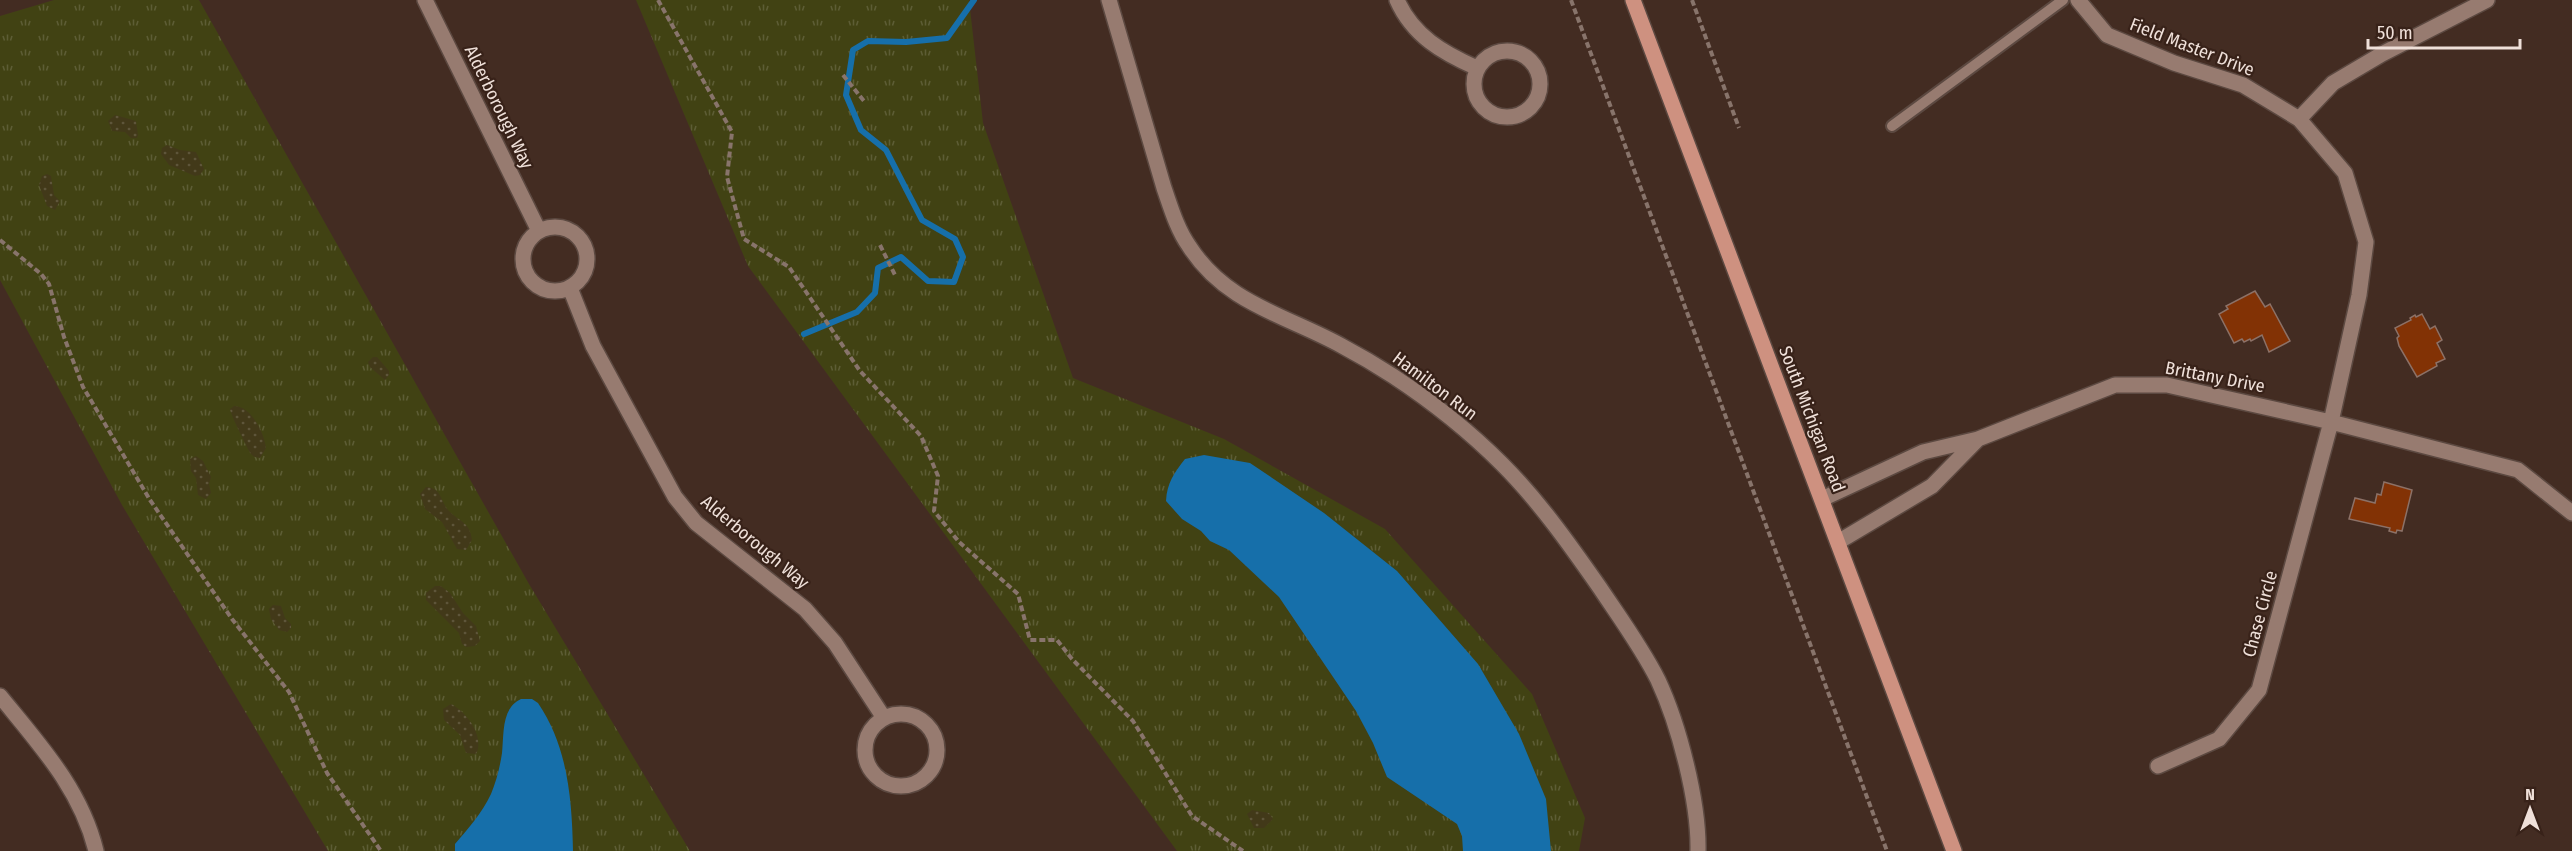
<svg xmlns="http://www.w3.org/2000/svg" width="2572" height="851" viewBox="0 0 2572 851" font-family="'Fira Sans Condensed',sans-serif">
<defs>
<pattern id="grass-tufts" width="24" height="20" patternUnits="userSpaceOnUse" patternTransform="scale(1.5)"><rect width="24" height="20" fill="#414213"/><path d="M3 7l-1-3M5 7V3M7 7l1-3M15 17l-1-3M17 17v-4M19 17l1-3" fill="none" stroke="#5d5d35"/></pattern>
<pattern id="sand-dots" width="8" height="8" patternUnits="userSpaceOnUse" patternTransform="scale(1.5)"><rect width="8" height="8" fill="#423919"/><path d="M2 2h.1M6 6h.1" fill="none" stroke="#5e553a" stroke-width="1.8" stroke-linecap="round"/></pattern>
</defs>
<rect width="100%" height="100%" fill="#432c22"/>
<path fill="url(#grass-tufts)" d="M54 0H199L529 584 690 851H328L122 505 0 280V16Z
M636 0H969L983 123 1073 378 1224 439 1385 529 1532 694 1585 818 1579 851H1177L748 266Z"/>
<path fill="url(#sand-dots)" d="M115 115 136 121 138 135 137 138H131L125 132 112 131 108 121Z
M167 145 180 150 196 152 204 169 200 175 195 176 169 165 161 154 162 148Z
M47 174 51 176 54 195 60 201 55 210 47 206 39 185 42 176Z
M373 357H377L389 371V375L385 380 370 367 368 362Z
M234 406C251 406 264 432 266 448L260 458C255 457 255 458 251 454 248 450 230 413 230 409Z
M196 456 203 461 211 477 209 484 211 493 206 499 198 495 196 478 191 471 190 459Z
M426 487C442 488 440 501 449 511 460 522 470 522 472 540L466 550 457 549 442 522 425 509 420 494Z
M435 586H441L450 593 463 613 476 626 480 641 475 646 466 647 462 644 459 633 426 600V593Z
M273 605 281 606 285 618 291 624V628L287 632 279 630 271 619 269 609Z
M451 704C467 712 485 737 476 754L466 753 460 735 444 720 443 709Z
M1252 810 1269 813 1273 819 1264 828H1254L1247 814Z"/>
<path fill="#166faa" d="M1204 455 1250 463 1324 513 1397 571 1478 664 1519 734 1546 799 1551 851H1463L1462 836 1457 824 1387 777 1373 743 1356 711 1279 597 1229 550 1210 541 1201 531 1182 519 1166 501C1167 483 1174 473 1185 459Z
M521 699H532L538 703C568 747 572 800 573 851H455V844C468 829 482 813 491 794 496 782 500 767 502 753 504 735 501 708 521 699Z"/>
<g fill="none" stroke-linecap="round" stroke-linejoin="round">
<path stroke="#166faa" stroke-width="6" d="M804 334 857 312 875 293 878 268 901 257 928 281 954 282 963 257 955 239 922 220 886 150 861 130 846 95 853 50 868 41 906 42 947 38 974 0"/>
</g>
<path fill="#823205" stroke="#8c7167" stroke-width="1.5" d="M2255 291 2265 307 2270 304 2290 341 2269 352 2262 335 2251 341 2250 339 2244 342 2242 339 2234 343 2219 314 2228 309 2226 306Z
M2422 314 2430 329 2435 326 2442 340 2437 343 2445 359 2436 363 2437 366 2417 377 2399 346 2397 338 2399 336 2395 328 2411 320 2410 318 2415 315 2416 317Z
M2384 482 2412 490 2402 531 2397 530 2396 533 2389 531 2390 528 2349 519 2355 498 2375 503 2377 494 2381 495Z"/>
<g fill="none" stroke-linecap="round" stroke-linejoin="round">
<defs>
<path id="lane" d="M1892 126 2063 0"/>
<path id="street" d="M425 0 539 231
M1109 0 1164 188C1171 208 1177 229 1189 246 1226 304 1286 315 1342 346 1359 355 1376 365 1393 376 1431 401 1469 431 1502 464 1539 501 1570 545 1600 588 1620 618 1642 648 1658 680 1679 725 1699 802 1698 851
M1397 0C1413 36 1443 53 1477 68
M2078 0 2107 35 2174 63 2243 85 2299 119 2345 173 2366 242 2359 295 2331 422 2259 690 2219 739 2158 766
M1474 84a33 33 0 1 1 66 0a33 33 0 1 1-66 0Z
M2299 119 2333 83 2382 54 2487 0
M523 259a32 32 0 1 1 64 0a32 32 0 1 1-64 0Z
M570 288 593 346 675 497 696 523 805 609 835 643 884 718
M1822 499 1923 452 1978 439
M1838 542 1932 486 1978 439 2115 385H2167L2331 422 2518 470 2572 513
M0 696C39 744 81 789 96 851
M865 750a36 36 0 1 1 72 0a36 36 0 1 1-72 0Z"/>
<path id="primary" d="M1633 0 1954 851"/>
</defs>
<use href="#lane" stroke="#5c4941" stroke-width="14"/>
<use href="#street" stroke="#5c4941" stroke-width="18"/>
<use href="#primary" stroke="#5c4941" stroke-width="18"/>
<path stroke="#88746b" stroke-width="4" stroke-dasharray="6 3" stroke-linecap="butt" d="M658 0 732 132 727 177 744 239 789 267 860 371 921 436 938 476 934 511 959 542 1018 594 1030 640H1057L1072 659 1133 721 1192 816 1243 851
M1571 0 1887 851
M1692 0 1739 128
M843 75 864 101
M0 240 41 274 49 284 64 337 83 387 150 500 232 619 289 692 327 773 381 851
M880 245 895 275"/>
<use href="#lane" stroke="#977b70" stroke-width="10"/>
<use href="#street" stroke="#977b70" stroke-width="15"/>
<use href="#primary" stroke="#ce9180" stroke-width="15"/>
</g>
<g text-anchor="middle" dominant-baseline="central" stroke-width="4.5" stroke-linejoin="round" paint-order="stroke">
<g font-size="18" fill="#efe0d9" stroke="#382219">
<text transform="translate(2192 47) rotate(21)">Field Master Drive</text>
<text transform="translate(499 107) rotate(64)">Alderborough Way</text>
<text transform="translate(2215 377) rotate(11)">Brittany Drive</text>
<text transform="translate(1435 386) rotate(37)">Hamilton Run</text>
<text transform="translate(1812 419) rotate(69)">South Michigan Road</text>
<text transform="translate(755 542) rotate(40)">Alderborough Way</text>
<text transform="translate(2260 614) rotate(-75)">Chase Circle</text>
</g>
</g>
<g transform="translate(2530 809)" stroke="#382219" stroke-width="4.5" paint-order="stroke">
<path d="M0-4.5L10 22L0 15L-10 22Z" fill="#efe0d9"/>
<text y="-9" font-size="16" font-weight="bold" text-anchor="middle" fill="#efe0d9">N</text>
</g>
<path d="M2368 39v9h152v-9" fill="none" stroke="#efe0d9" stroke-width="3"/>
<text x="2377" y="39" font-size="18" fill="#efe0d9" stroke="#382219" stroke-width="4.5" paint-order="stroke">50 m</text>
</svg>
